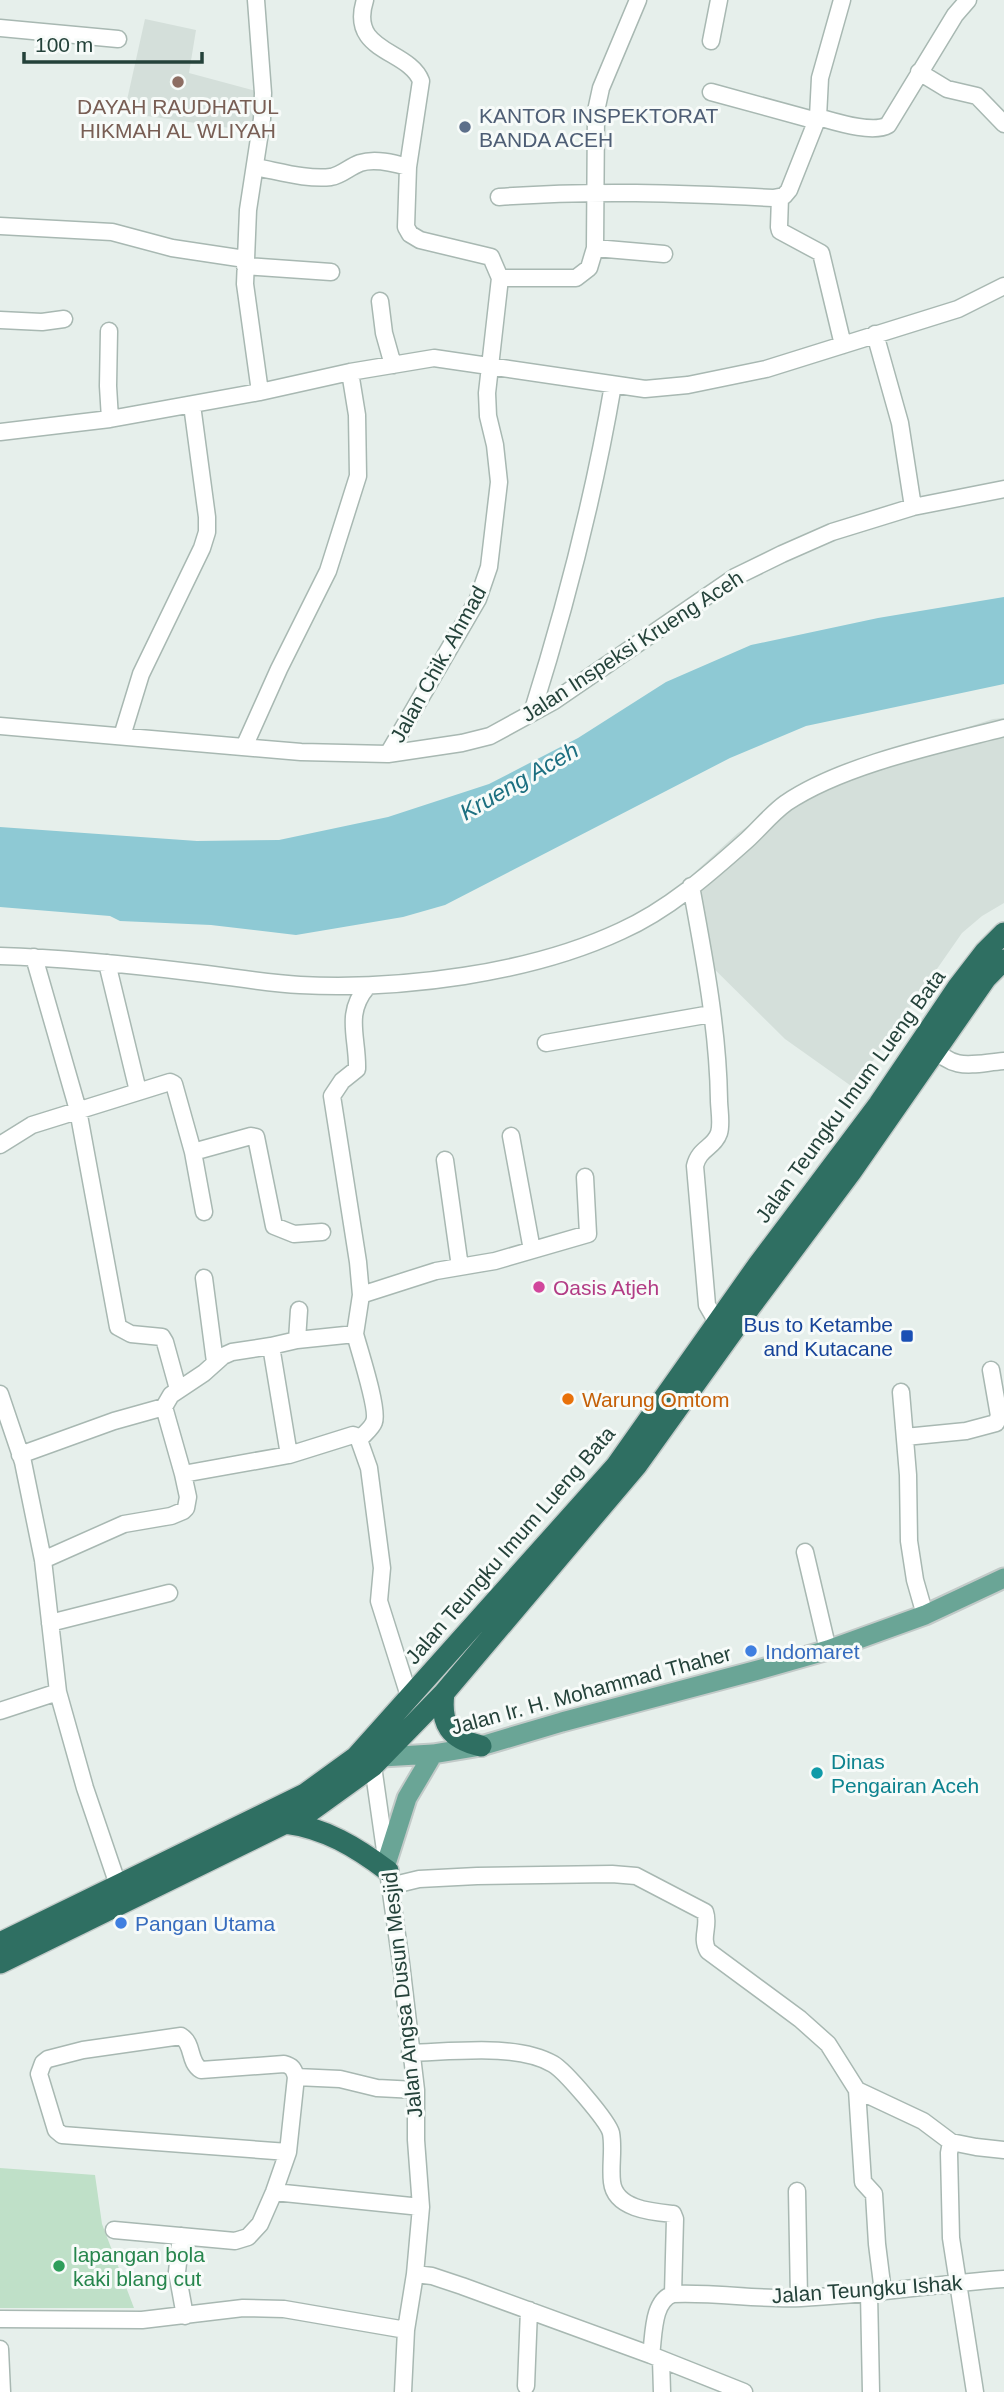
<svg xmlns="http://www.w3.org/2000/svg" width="1004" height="2392" viewBox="0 0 1004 2392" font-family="Arial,sans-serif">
<rect width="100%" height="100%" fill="#e6efeb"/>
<path fill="#d4dfda" d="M145 19 196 30 189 73 260 92 257 132 147 116 127 100Z
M1004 718V903L982 916 962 933 854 1088 785 1039 693 948 684 882 738 833 808 783 869 759 993 719Z"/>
<path fill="#bfe0c8" d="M0 2168 95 2175 102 2224 134 2308H0Z"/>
<path fill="#8ec9d4" d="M1004 597V684L806 726 730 758 445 905 403 917 296 935 211 925 120 921 110 916 0 907V827L197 841 279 840 388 817 489 784 578 738 666 682 751 645 878 618Z"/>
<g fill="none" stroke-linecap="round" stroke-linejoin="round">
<defs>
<path id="minor" d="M256 0 263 93 262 119 248 210 245 284 260 392
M365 0C348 53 409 49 421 81L408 167 406 227 410 234 420 240 491 257 500 278
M0 28 118 39
M711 41 719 0
M919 72 947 89 977 96 1004 124
M711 92 817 121
M818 117 820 78 842 0
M255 167C278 171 307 180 331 177 342 175 349 167 360 163 375 158 394 163 408 167
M499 197C590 190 681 193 773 198L784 196 789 190 818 117C836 122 873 134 888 125L955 15 968 0
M780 197 779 227 780 231 821 253 843 345
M0 226 112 232 172 248 245 259
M595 248 664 254
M245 266 331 272
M380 301 384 333 393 365
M0 320 42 322 64 319
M109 331 108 386 110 419
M875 334 900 423 913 507
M0 432 110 419 260 392 350 372 434 358 645 389 688 385 766 369 958 309 1004 286
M532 713C566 605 594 496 613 385
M0 726 301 752 388 754 462 743 490 736 554 701 735 577 782 554 832 532 913 507 1004 489
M122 736 141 674 202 548 207 532V517L192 405
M244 747 279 669 328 571 358 476 357 415 350 372
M388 754 478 599 489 567 499 482 495 445 488 416 487 393 500 278H576L589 268 595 248 596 111 601 88 638 0
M691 886C704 956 718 1029 719 1100 719 1109 722 1124 719 1133 714 1148 699 1148 695 1166L707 1305 718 1324
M0 956C66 958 133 965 198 973 232 977 266 983 300 985 401 990 529 974 621 931 668 910 709 874 747 840 760 828 772 813 786 803 842 765 937 745 1004 728
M34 957 78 1110 118 1327 131 1334 162 1337 165 1342 178 1389
M107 963 138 1091
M546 1043 711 1014
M930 1045C955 1072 970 1064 1004 1061
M511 1136 532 1250
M0 1145 32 1125 170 1082 174 1084 193 1152 204 1212
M193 1152 251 1136 256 1137 274 1226 294 1234 322 1232
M445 1160 460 1267
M204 1278 215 1362
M361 1295 436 1271 495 1261 588 1234 585 1177
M355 1334C359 1349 379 1410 374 1422 372 1428 364 1434 360 1439
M297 1340 355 1334 361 1295 358 1262 332 1096 342 1081 357 1069C358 1038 344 1014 367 987
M271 1346 297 1340 299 1310
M901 1392 908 1475 909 1541 915 1580 925 1615
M0 1394 23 1462 43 1560 58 1692 85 1788 118 1885
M905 1437 966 1431 996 1423 999 1416 991 1370
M20 1455 114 1421 164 1407
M289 1455 271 1346 232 1352 223 1356 204 1373 171 1395 164 1407 183 1474 289 1455 353 1435 358 1437 369 1468 382 1568 379 1601 409 1696
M805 1552 828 1650
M43 1560 124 1524 171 1516 183 1511 186 1508 188 1497 183 1474
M50 1623 169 1593
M0 1711 58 1692
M373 1766 401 1963 416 2090V2140L421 2207 415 2274 406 2330 403 2392
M390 1886 419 1879 477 1876 612 1874 636 1876 705 1912C710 1926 700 1937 708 1951L800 2019 828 2044 857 2090 923 2121 951 2142 976 2147 1004 2150
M410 2053C451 2052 517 2043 553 2064 565 2071 608 2121 611 2133 614 2149 610 2166 612 2182 615 2209 652 2212 673 2214L675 2219 673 2294
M296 2077 340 2079 377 2088 416 2090
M857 2090 863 2182 874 2194 877 2244 883 2292
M951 2142 949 2153 951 2238 975 2392
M797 2191 799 2298
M274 2192 421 2207
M114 2230 235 2241 248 2237 260 2224 274 2192 288 2152 296 2077C294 2069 292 2066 284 2064L201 2070C188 2062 194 2044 181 2036L83 2050 48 2059 43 2063 39 2074 56 2130 62 2135 288 2152
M181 2236 177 2272 185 2316
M415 2274 432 2276 462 2286 651 2355 744 2392
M869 2293 871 2392
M0 2319 142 2320 243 2308 284 2309 406 2330
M0 2349 2 2392
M651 2355C654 2336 652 2301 673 2294 716 2292 758 2300 801 2298 869 2295 936 2284 1004 2279
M661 2359 662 2392
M526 2386 529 2310"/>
<path id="major" d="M382 1757 433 1754 481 1746 562 1722 758 1670 828 1650 925 1615 1004 1578
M387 1861 407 1798 433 1754"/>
<path id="highway" d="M444 1693C440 1724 450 1739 481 1746
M285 1823C325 1828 356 1847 388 1871
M0 1943 305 1794 356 1757 616 1466 758 1265 879 1104 958 987 985 952 1004 933
M0 1963 312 1810 373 1766 444 1693 637 1465 751 1306 851 1172 986 978 1004 960"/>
</defs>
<use href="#minor" stroke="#a8b8b2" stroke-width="19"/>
<use href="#major" stroke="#c2cac8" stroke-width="23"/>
<use href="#highway" stroke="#c2cac8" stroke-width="24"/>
<use href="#minor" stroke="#fff" stroke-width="16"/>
<use href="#major" stroke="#6aa596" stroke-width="19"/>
<use href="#highway" stroke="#2f6f62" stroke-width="21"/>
</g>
<circle fill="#8d6e63" stroke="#f7fbf9" stroke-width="2.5" cx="178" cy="82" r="7"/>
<circle fill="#5c6f8a" stroke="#f7fbf9" stroke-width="2.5" cx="465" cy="127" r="7"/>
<circle fill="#d1479c" stroke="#f7fbf9" stroke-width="2.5" cx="539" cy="1287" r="7"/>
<rect fill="#1a4fb4" stroke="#f7fbf9" stroke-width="2.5" x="900" y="1329" width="14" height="14" rx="3.5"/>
<circle fill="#e8710a" stroke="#f7fbf9" stroke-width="2.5" cx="568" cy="1399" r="7"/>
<g fill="#3f7fe0" stroke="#f7fbf9" stroke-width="2.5">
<circle cx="751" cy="1651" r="7"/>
<circle cx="121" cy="1923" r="7"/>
</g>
<circle fill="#0f9aa8" stroke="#f7fbf9" stroke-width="2.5" cx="817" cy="1773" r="7"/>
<circle fill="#2e9e5b" stroke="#f7fbf9" stroke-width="2.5" cx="59" cy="2266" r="7"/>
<g text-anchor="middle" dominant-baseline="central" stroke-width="6" stroke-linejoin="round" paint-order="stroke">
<g font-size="21" fill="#785e54" stroke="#f7fbf9">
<text x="178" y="106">DAYAH RAUDHATUL<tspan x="178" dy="24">HIKMAH AL WLIYAH</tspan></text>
</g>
<g font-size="21" fill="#4e5e75" stroke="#f7fbf9" text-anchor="start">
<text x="479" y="115">KANTOR INSPEKTORAT<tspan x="479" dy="24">BANDA ACEH</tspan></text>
</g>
<g font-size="21" fill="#24423a" stroke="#f7fbf9">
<text transform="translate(632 646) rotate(-33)">Jalan Inspeksi Krueng Aceh</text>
<text transform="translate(438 664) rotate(-61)">Jalan Chik. Ahmad</text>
<text transform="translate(850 1096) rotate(-54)">Jalan Teungku Imum Lueng Bata</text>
<text transform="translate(510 1545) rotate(-49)">Jalan Teungku Imum Lueng Bata</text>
<text transform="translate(591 1690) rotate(-15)">Jalan Ir. H. Mohammad Thaher</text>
<text transform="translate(402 1995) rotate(-96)">Jalan Angsa Dusun Mesjid</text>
<text transform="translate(867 2289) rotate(-4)">Jalan Teungku Ishak</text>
</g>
<g font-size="21" fill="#b23c85" stroke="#f7fbf9" text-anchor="start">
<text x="553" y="1287">Oasis Atjeh</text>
</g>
<g font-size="21" fill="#164399" stroke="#f7fbf9" text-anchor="end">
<text x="893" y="1324">Bus to Ketambe<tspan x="893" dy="24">and Kutacane</tspan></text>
</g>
<g font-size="21" fill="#c56008" stroke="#f7fbf9" text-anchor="start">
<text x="582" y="1399">Warung Omtom</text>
</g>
<g font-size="21" fill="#366cbe" stroke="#f7fbf9" text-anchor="start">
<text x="765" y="1651">Indomaret</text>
<text x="135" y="1923">Pangan Utama</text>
</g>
<g font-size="21" fill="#0d838f" stroke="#f7fbf9" text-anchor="start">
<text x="831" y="1761">Dinas<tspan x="831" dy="24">Pengairan Aceh</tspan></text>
</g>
<g font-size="21" fill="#27864d" stroke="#f7fbf9" text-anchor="start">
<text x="73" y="2254">lapangan bola<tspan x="73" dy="24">kaki blang cut</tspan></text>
</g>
<g font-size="23" font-style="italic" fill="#1c6f80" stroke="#f7fbf9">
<text transform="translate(519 781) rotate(-30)">Krueng Aceh</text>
</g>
</g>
<path d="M24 52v10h178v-10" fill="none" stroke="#24423a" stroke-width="3.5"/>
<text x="35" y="52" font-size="21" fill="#24423a" stroke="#f7fbf9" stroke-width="5" paint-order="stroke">100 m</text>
</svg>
